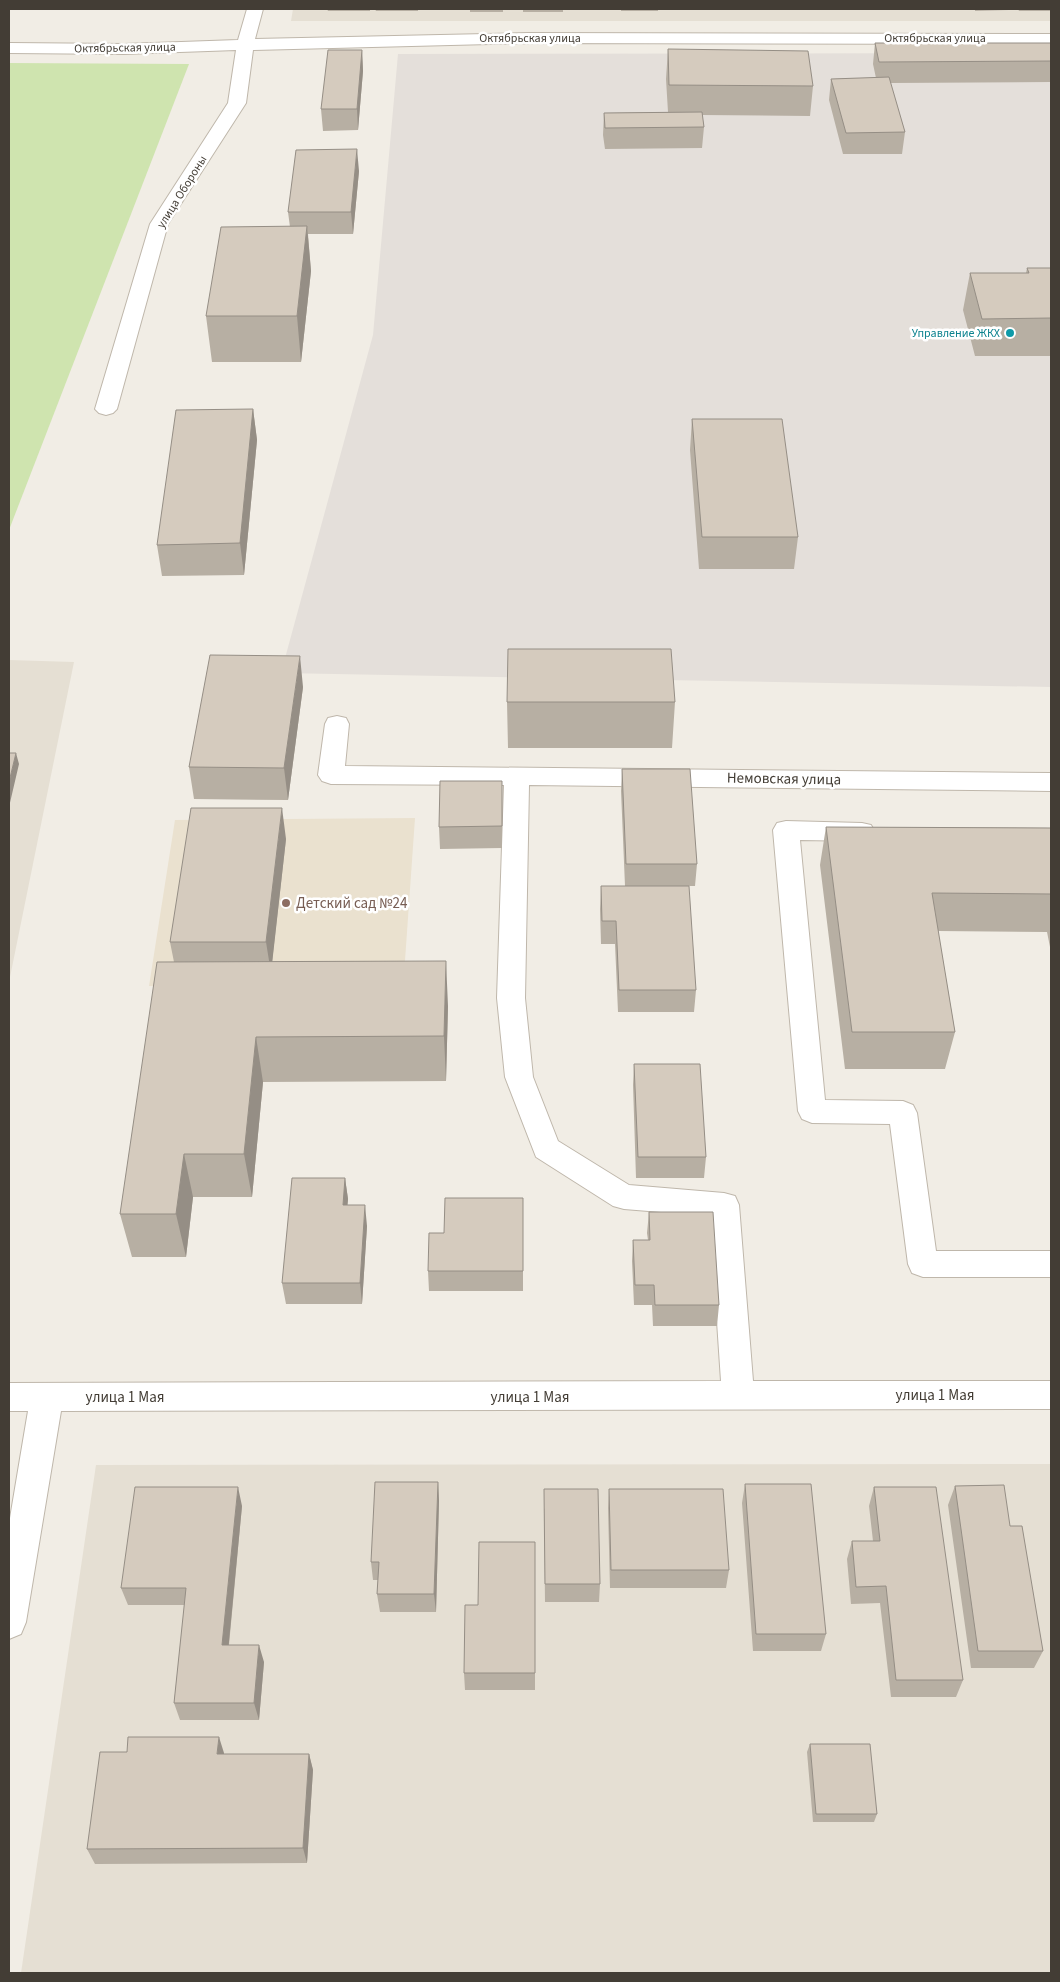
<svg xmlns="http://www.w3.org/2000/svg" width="1060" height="1982" viewBox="0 0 1060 1982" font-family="'Source Sans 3',sans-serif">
<rect width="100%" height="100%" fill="#f1ede5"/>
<path fill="#e5dfd3" d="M293 9H1051V21H291Z
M9 660 74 662 9 982Z
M1051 1464V1973H21L96 1465Z"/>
<path fill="#e4dfda" d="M1051 53V687L281 673 373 335 398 54Z"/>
<path fill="#eae1cf" d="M415 818 403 989 149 986 175 820Z"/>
<path fill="#cfe4af" d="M9 63 189 64 9 530Z"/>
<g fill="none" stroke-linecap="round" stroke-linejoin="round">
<defs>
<path id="minor" d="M247 9H263L255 39 528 33 1051 34V44L528 43 253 50 246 103 168 224 117 409 113 413 106 415 99 413 95 409 150 224 228 103 236 50 124 54 9 53V43L124 44 238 40Z
M337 716 346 718 349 724 345 766 1051 773V791L529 785 525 998 533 1077 558 1141 629 1185 724 1193 735 1196 739 1205 753 1381H1051V1409L61 1411 26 1622 21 1634 9 1639V1524L28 1411H9V1383L721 1381 710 1216 624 1209 613 1206 536 1157 505 1077 497 998 504 785 331 784 322 781 318 775 325 724 328 718Z
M786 821 862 823 871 825 875 832 871 839 862 841 800 840 825 1100 903 1101 913 1105 917 1113 936 1251H1051V1277H923L912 1273 908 1264 890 1124 812 1123 802 1119 798 1111 773 830 777 823Z"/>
</defs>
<use href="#minor" stroke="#bfb7ab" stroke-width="2"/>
<use href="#minor" fill="#fff" fill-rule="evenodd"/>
</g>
<path fill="#b7afa3" d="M327 9H370V11H328Z
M375 9H418V11H376Z
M470 9H503V12H470Z
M523 9H563V12H523Z
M621 9H658V11H621Z
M675 9H711L710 10H675Z
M786 9H820V10H786Z
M828 9H853V10H828Z
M875 9H908V10H876Z
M916 9H967V10H916Z
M975 9H1009V10L975 11Z
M1018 9H1051V11H1019Z
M875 43H1051V82L890 83 905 132 902 154H843L829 100 831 79 876 78 873 64Z
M668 49 813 86 810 116 702 115 704 127 702 148 605 149 603 135 604 113 668 112 666 79Z
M362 50 363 71 358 130 323 131 321 109Z
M359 171 353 234H308L311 271 301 362H212L206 316 290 227 288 212Z
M1027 268H1051V356H975L963 310 970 273H1026Z
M253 409 257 440 244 575 162 576 157 545Z
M692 419 798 537 794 569H699L690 450Z
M303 687 288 800 194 799 189 767Z
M507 702H675L672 748H508Z
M622 769 697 864 695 886H656L696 990 694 1012H618L615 944H601L600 909 601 886H625L621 791Z
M502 781V848L440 849 439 827Z
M826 827 1051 828V952L1047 932 938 931 955 1032 945 1069H845L820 865Z
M286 839 272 962 448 1006 446 1081 263 1082 252 1197H193L186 1257H132L120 1214 174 962 170 942Z
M634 1064 706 1157 704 1178H636L633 1085Z
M345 1178 348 1199 347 1205 367 1226 362 1304H286L282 1283Z
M523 1198V1291H429L428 1271 444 1233Z
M649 1212 719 1305 717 1326H653L652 1305H634L632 1261 633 1240H648L647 1233Z
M438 1482 439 1501 436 1612H380L377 1594 378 1580H373L371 1562Z
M745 1484 826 1634 821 1651H753L742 1503Z
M955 1486 1010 1526 1043 1651 1034 1668H971L948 1505Z
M874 1487 963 1680 956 1697H891L880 1603 851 1604 847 1559 852 1541H873L869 1506Z
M609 1489 729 1570 726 1588H610L608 1508Z
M242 1506 229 1645 264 1662 259 1720H180L174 1703 185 1605H128L121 1588Z
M544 1508 600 1584 599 1602H545Z
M535 1542V1690H465L464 1673 478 1605Z
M810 1744 877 1814 874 1822H813L807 1752Z
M224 1753V1754H309L313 1770 307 1863 95 1864 87 1849Z"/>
<path fill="#958e85" d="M362 50 363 71 358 130 357 109Z
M357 149 359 171 353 234 351 212Z
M307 226 311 271 301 362 297 316Z
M253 409 257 440 244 575 240 543Z
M300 656 303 687 288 800 284 768Z
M16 753 19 764 9 807V782Z
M282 808 286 839 271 973 266 942Z
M446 961 448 1006 446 1081 444 1036Z
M256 1037 263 1082 252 1197 244 1154Z
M184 1154 193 1197 186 1257 176 1214Z
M345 1178 348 1199 346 1226 343 1205Z
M365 1205 367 1226 362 1304 360 1283Z
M438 1482 439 1501 436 1612 434 1594Z
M238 1487 242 1506 227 1662 222 1645Z
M259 1645 264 1662 259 1720 254 1703Z
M219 1737 224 1753 222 1770 217 1754Z
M309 1754 313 1770 307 1863 303 1848Z"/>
<path fill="#d5cbbe" stroke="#958e85" d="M875 43H1051V61L879 62Z
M668 49 808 51 813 86 669 85Z
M328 50H362L357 109H321Z
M889 77 905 132 846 133 831 79Z
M702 112 704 127 605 128 604 113Z
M357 149 351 212H288L296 150Z
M307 226 297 316H206L221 227Z
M1027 268H1051V318L982 319 970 273H1029Z
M253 409 240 543 157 545 176 410Z
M692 419H782L798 537H702Z
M508 649H671L675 702H507Z
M210 655 300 656 284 768 189 767Z
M9 753H16L9 782Z
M622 769H690L697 864H626Z
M440 781H502V826L439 827Z
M191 808H282L266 942H170Z
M826 827 1051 828V894L932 893 955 1032H852Z
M601 886H689L696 990H619L616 921H602Z
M446 961 444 1036 256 1037 244 1154H184L176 1214H120L157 962Z
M634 1064H700L706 1157H638Z
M292 1178H345L343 1205H365L360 1283H282Z
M445 1198H523V1271H428L429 1233H444Z
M649 1212H713L719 1305H655L654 1285H635L633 1240H650Z
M375 1482H438L434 1594H377L379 1562H371Z
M745 1484H811L826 1634H756Z
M1004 1485 1010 1526H1022L1043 1651H978L955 1486Z
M135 1487H238L222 1645H259L254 1703H174L186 1588H121Z
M874 1487H936L963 1680H896L886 1586 856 1587 852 1541H880Z
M544 1489H598L600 1584H545Z
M609 1489H723L729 1570H611Z
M479 1542H535V1673H464L465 1605H478Z
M128 1737H219L217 1754H309L303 1848 87 1849 100 1752H127Z
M810 1744H870L877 1814H816Z"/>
<circle fill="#0f9aa8" stroke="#fff" stroke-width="2" cx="1010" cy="333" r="5"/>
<circle fill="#8d6e63" stroke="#fff" stroke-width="2" cx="286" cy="903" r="5"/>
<g text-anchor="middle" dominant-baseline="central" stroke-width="5" stroke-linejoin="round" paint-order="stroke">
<g font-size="12" fill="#433d35" stroke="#fff">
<text x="530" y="38">Октябрьская улица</text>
<text x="935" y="38">Октябрьская улица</text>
<text transform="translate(125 48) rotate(-1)">Октябрьская улица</text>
<text transform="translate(182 192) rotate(-58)">улица Обороны</text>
</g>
<g font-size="12" fill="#0d838f" stroke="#fff" text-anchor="end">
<text x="1000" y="333">Управление ЖКХ</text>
</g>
<g font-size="15" fill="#433d35" stroke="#fff">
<text transform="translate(784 779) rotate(1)">Немовская улица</text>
<text x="935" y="1395">улица 1 Мая</text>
<text x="125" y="1397">улица 1 Мая</text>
<text x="530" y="1397">улица 1 Мая</text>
</g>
<g font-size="15" fill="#785e54" stroke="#fff" text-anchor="start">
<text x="296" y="903">Детский сад №24</text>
</g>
</g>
<rect width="1060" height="1982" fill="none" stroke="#433d35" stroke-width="20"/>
</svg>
